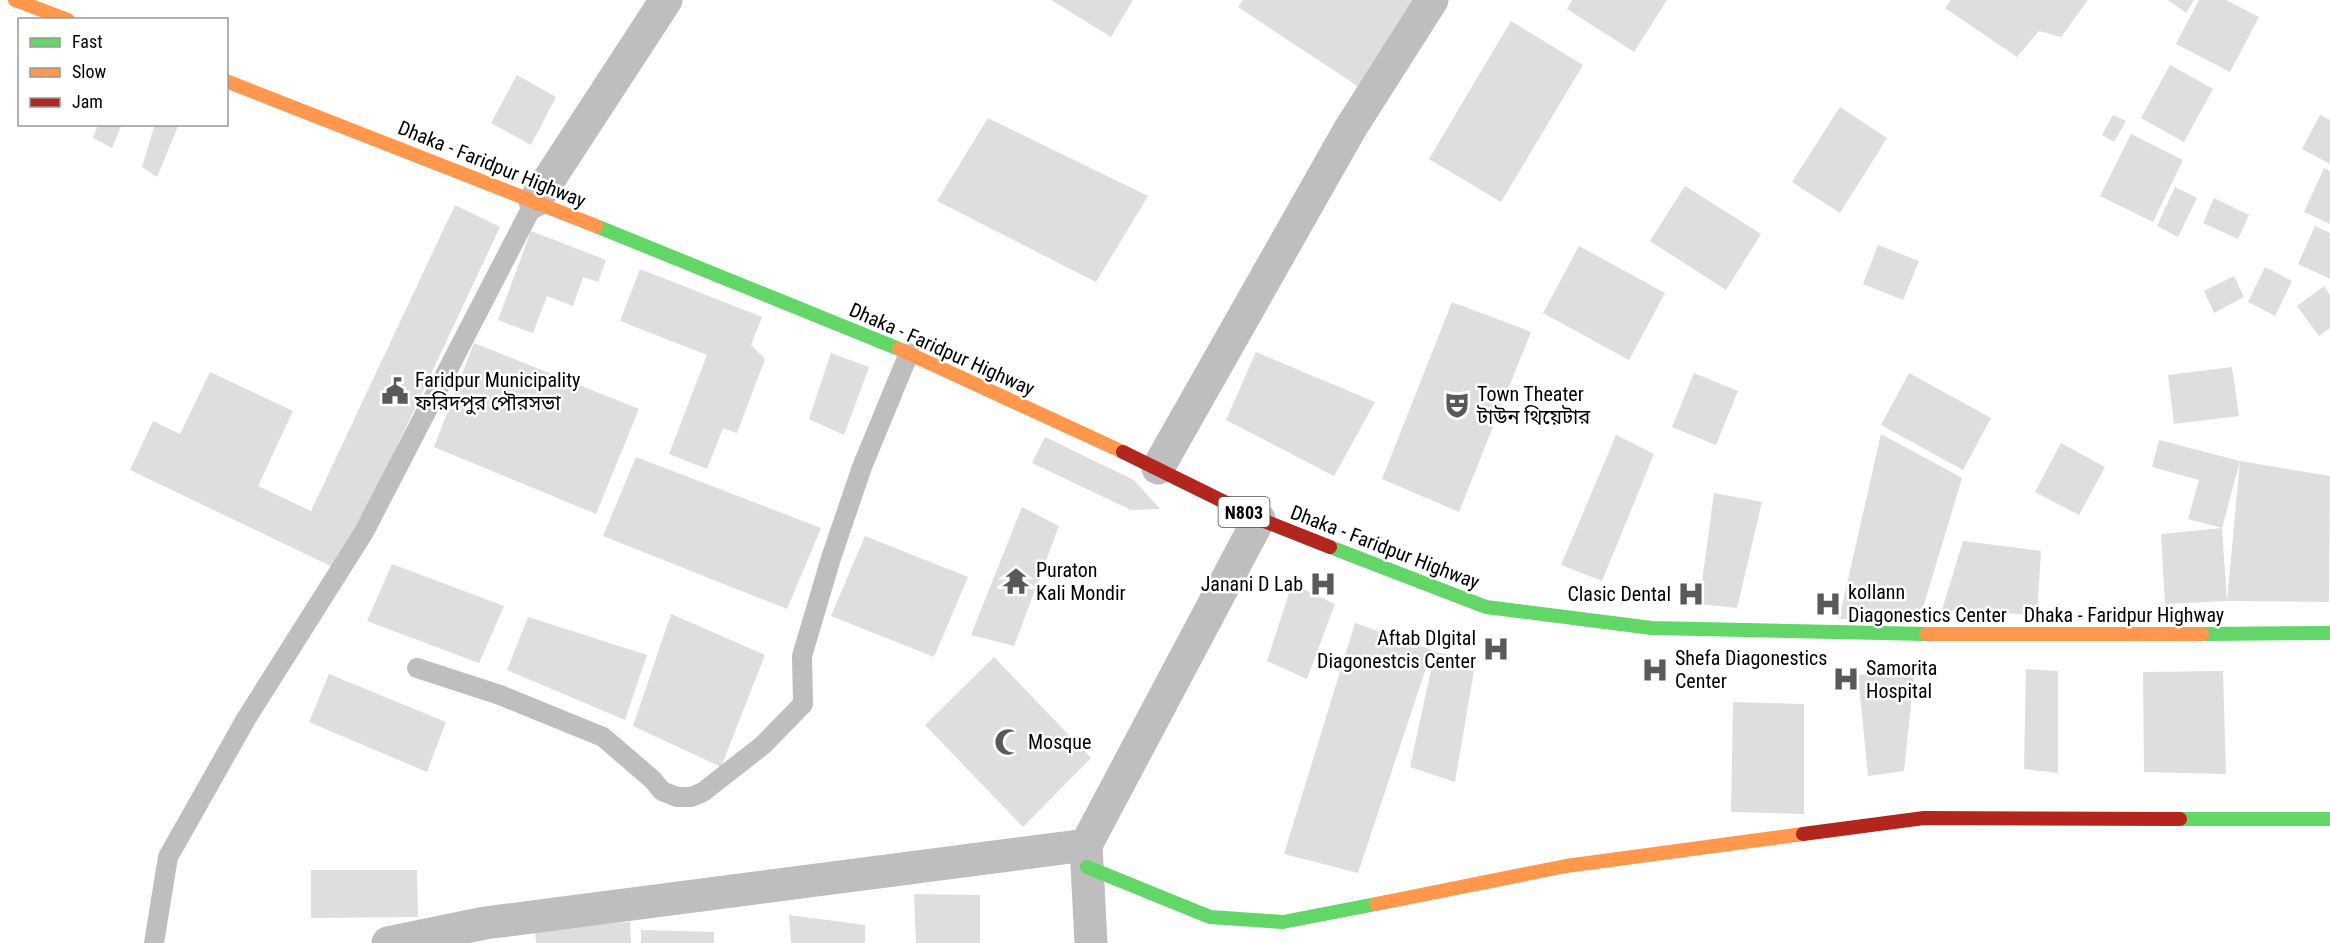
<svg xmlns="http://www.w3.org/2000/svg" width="2330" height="943" viewBox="0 0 2330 943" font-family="'Roboto Condensed','Noto Sans Bengali',sans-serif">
<rect width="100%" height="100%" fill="#fff"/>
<path fill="#dedede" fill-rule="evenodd" d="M1051 0H1133L1111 37Z
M1243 0H1416L1362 89 1238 7Z
M1572 0H1667L1634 52 1567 9Z
M1951 0H2088L2061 37 2039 31 2017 57 1945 8Z
M2168 0H2194L2186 13Z
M2199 0H2226L2259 17 2230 72 2176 44Z
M1511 21 1583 65 1501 202 1429 159Z
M2170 65 2213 89 2184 142 2141 118Z
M517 75 556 97 531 145 491 123Z
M1840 107 1887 138 1840 213 1792 182Z
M2113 115 2126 121 2114 142 2102 135Z
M2320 115 2330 120V164L2302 149Z
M988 118 1148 196 1096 282 937 201Z
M98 124H122L112 148 93 138Z
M155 124H179L157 177 142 167Z
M2131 134 2183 160 2153 222 2100 196Z
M2324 168 2330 171V224L2304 212Z
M1685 186 1761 234 1726 290 1650 241Z
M2175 187 2197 198 2178 237 2157 226Z
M2214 198 2249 215 2238 239 2203 223Z
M455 205 500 227 339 570 130 470 153 421 180 434 210 372 293 411 258 486 311 511Z
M2315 226 2330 233V279L2298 264Z
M531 231 606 260 598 282 583 277 573 306 547 296 533 333 498 320Z
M1878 245 1919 261 1903 300 1863 284Z
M1579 246 1665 293 1629 360 1543 313Z
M2265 267 2292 281 2275 316 2248 302Z
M640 269 762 317 751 345 765 359 737 433 723 428 707 469 669 454 707 355 620 321Z
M2234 276 2244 297 2214 313 2204 291Z
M2324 286 2330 295V328L2319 336 2297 306Z
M1452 302 1531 332 1459 512 1382 479Z
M474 343 639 409 596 514 434 447Z
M1256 352 1375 402 1334 476 1226 420Z
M831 353 869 367 844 435 809 419Z
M2232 367 2239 416 2174 424 2168 375Z
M1694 373 1738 391 1716 445 1672 427Z
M1909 373 1991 418 1963 470 1881 425Z
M1881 434 1962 478 1919 621 1839 619Z
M1616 435 1654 454 1602 581 1561 565Z
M1045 437 1134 480 1160 509 1131 510 1032 463Z
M2159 440 2240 461 2330 476 2329 602 2227 601 2165 604 2161 534 2222 528 2188 519 2199 480 2152 467ZM2240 461 2227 601 2222 528Z
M2061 443 2105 467 2079 515 2035 492Z
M636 457 821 528 787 609 603 536Z
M1714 493 1762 502 1737 608 1699 604Z
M1022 507 1059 526 1014 646 971 635Z
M865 536 968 577 934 657 831 616Z
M1963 541 2041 551 2037 615 1942 610Z
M392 564 504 606 479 663 367 621Z
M1292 584 1335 604 1307 679 1267 661Z
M671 614 765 655 721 767 633 726Z
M528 617 647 655 625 720 507 670Z
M1355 623 1432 650 1358 873 1284 854Z
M1435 652 1476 659 1455 782 1410 767Z
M994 657 1091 758 1023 827 925 725Z
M1915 668 1904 771 1868 776 1858 675Z
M2026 669 2058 671V773L2024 769Z
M2223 671 2226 774 2144 772 2143 672Z
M329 674 446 722 427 772 309 722Z
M1733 702 1804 704V814L1731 812Z
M311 870H417L418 917 311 918Z
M914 894 980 895V943H916Z
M789 915 865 925V943H791Z
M630 922 631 943H536L535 928Z
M641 930 714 932V943H641Z"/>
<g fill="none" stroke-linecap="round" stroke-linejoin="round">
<path stroke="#bebebe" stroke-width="20" d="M417 668 500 695 603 737 653 780 662 791 677 797H691L703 792 763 745 803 704 802 656 831 558 862 467 909 353
M154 943 168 857 246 719 364 532 535 201"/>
<path stroke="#bebebe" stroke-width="33" d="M535 201 666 0
M1158 468 1350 129 1432 0
M388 943 485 923 1086 845
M1091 943 1086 845 1259 519"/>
<path stroke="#63d668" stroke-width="14" d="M596 226 899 349
M1330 547 1486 607 1652 628 1926 634
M2202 634 2330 633
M2180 819H2330
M1087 867 1210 917 1283 922 1376 904"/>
<path stroke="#ff974d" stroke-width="14" d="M15 0 68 20
M226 81 596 226
M899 349 1123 452
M1926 634H2202
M1376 904 1566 866 1803 834"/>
<path stroke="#b3261e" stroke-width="14" d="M1123 452 1259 519 1330 547
M1803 834 1924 818 2180 819"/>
</g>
<defs>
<symbol id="civic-bare" viewBox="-9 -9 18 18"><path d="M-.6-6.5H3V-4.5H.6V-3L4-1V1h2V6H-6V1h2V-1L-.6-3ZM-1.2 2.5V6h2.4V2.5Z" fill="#595959" stroke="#fff" stroke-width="2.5" paint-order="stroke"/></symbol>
<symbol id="theatre-bare" viewBox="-9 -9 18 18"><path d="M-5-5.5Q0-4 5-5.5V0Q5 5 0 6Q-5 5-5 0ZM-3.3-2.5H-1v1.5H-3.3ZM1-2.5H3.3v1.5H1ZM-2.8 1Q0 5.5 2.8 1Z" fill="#595959" stroke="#fff" stroke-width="2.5" paint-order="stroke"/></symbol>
<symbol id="temple-bare" viewBox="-9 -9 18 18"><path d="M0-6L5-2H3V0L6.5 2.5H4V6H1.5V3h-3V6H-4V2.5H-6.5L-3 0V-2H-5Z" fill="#595959" stroke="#fff" stroke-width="2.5" paint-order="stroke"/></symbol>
<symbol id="hospital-bare" viewBox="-9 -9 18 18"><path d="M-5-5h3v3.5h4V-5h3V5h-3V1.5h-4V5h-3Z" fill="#595959" stroke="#fff" stroke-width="2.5" paint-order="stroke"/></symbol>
<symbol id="mosque-bare" viewBox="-9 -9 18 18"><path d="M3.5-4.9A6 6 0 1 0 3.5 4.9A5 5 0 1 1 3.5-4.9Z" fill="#595959" stroke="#fff" stroke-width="2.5" paint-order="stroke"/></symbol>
</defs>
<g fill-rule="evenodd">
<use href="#civic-bare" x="376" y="372" width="38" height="38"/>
<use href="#theatre-bare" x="1438" y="386" width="38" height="38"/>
<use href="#temple-bare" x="997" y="562" width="38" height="38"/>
<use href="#hospital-bare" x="1304" y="565" width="38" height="38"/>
<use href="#hospital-bare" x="1672" y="575" width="38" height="38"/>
<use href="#hospital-bare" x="1809" y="585" width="38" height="38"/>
<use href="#hospital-bare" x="1477" y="630" width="38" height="38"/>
<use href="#hospital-bare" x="1636" y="651" width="38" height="38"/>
<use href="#hospital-bare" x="1827" y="660" width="38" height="38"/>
<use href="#mosque-bare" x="989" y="723" width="38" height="38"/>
</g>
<g text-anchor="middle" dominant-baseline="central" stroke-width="5" stroke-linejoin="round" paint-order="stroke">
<rect fill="#fff" stroke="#4c4c4c" stroke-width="1.5" x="1218.5" y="497" width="51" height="30" rx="4.5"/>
<g font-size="18" font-weight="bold" fill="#000">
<text x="1244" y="512">N803</text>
</g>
<g font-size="20" fill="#000" stroke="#fff">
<text transform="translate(492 164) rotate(22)">Dhaka - Faridpur Highway</text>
<text transform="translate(942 349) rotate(24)">Dhaka - Faridpur Highway</text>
<text transform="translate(1385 547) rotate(21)">Dhaka - Faridpur Highway</text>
<text x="2124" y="615">Dhaka - Faridpur Highway</text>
</g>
<g font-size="20" fill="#000" stroke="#fff" text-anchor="start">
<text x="415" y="380">Faridpur Municipality<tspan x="415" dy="23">ফরিদপুর পৌরসভা</tspan></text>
<text x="1477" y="394">Town Theater<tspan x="1477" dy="23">টাউন থিয়েটার</tspan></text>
<text x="1036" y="570">Puraton<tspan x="1036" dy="23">Kali Mondir</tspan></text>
<text x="1303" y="584" text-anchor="end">Janani D Lab</text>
<text x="1848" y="592">kollann<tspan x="1848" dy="23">Diagonestics Center</tspan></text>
<text x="1671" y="594" text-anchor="end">Clasic Dental</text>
<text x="1476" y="638" text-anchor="end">Aftab DIgital<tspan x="1476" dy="23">Diagonestcis Center</tspan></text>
<text x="1675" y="658">Shefa Diagonestics<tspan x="1675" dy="23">Center</tspan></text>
<text x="1866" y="668">Samorita<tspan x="1866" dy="23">Hospital</tspan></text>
<text x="1028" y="742">Mosque</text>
</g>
</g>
<rect x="18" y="18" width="210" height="108" fill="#ffffff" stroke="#999999" stroke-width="1.5"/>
<rect x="30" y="38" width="30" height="9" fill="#63d668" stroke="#999999" stroke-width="1.5"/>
<text x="72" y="48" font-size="18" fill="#000000">Fast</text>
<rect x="30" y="68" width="30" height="9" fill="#ff974d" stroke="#999999" stroke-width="1.5"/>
<text x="72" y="78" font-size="18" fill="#000000">Slow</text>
<rect x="30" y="98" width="30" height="9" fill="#b3261e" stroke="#999999" stroke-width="1.5"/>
<text x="72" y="108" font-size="18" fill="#000000">Jam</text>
</svg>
